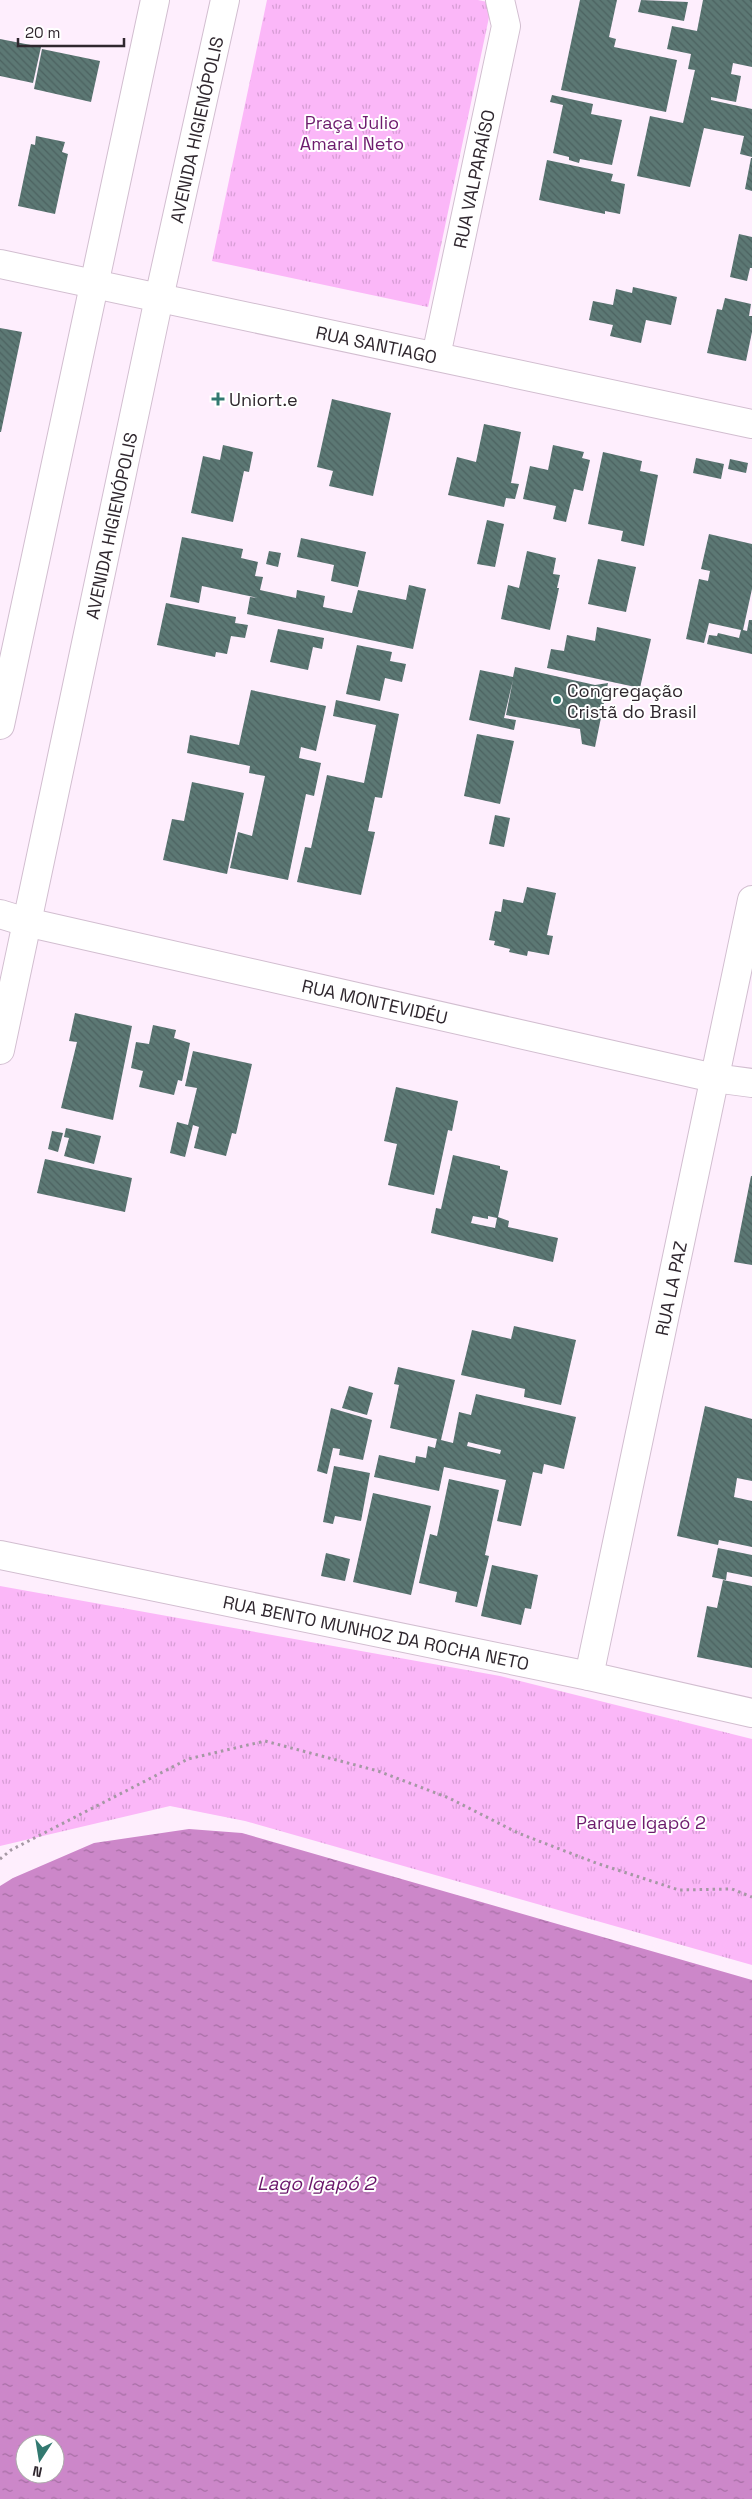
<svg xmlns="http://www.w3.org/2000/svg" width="752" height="2499" viewBox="0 0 752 2499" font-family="'Space Grotesk',sans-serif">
<defs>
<pattern id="park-tufts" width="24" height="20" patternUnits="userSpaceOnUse" patternTransform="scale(1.25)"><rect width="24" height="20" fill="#fbb7f8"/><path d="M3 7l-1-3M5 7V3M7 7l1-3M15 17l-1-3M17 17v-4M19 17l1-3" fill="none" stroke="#d79dd5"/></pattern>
<pattern id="water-ripples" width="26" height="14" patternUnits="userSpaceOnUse" patternTransform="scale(1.25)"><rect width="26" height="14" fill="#cc87c9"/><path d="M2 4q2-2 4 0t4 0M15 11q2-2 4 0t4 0" fill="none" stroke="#a66ea4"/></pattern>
<pattern id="building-back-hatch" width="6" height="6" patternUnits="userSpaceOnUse" patternTransform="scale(1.25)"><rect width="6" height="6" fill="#5c7874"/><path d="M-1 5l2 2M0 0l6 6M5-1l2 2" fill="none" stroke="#4c6260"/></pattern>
</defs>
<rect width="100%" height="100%" fill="#feeefd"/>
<path fill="url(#park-tufts)" d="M267 0H478L492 3 428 307 212 261Z
M0 1586 500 1676 752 1739V1965L245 1821 170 1806 0 1846Z"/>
<path fill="url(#water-ripples)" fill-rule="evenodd" d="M189 1829 242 1833 752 1980V2499H0V1886L13 1878 94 1843ZM25 2444H55V2474H25Z"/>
<path fill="url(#building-back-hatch)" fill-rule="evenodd" d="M580 0H617L609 37 616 39 614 47 677 60 666 112 561 90Z
M641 0 688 2 684 21 638 12Z
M703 0H752V67L733 63 731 74 741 76 736 102 711 97V100L752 109V157L740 154 744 136 704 128 690 187 637 176 650 116 683 123 695 70 688 69 691 54 667 49 672 26 697 31Z
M0 39 41 47 33 83 0 76Z
M42 49 100 61 91 102 34 89Z
M552 95 593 104 591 114 622 120 612 165 580 159 579 163 569 160V157L553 153 563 105 550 102Z
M36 136 65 142 62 152 68 154 55 214 18 206 31 144 35 145Z
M751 158H752V191L745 189Z
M547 160 613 174 611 181 625 184 620 214 605 211V214L539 200Z
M739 234 752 237V268H750L747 281 730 277Z
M633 287 677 297 671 325 646 320 641 343 610 336 613 325 589 320 593 301 613 305 616 289 632 293Z
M725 298 751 304 749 316H752V332L746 361 707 353 717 309 722 310Z
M0 328 22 332 1 432H0Z
M332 399 391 413 373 496 329 486 333 471 317 467Z
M484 424 521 432 511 483 519 484 515 499 506 498 504 507 448 495 457 457 476 462Z
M223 445 253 452 249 472 244 471 233 522 191 513 203 456 220 460Z
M553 445 584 452 582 458 590 460 583 491 574 489 566 522 553 519 556 506 523 499 530 466 548 470Z
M603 452 642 461 640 471 658 475 644 546 621 541 623 531 588 524Z
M696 458 724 464 721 479 693 473Z
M730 459 748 463 746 473 728 469Z
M487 520 504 524 495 567 477 564Z
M709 534 752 544V589L743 630 747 631 749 620H752V654L707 644 709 635 717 636 718 633 739 638 741 630 709 623 704 643 686 639 699 579 708 581 710 571 701 569Z
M182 537 243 549 241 558 258 562 255 576 263 577 260 590 296 598 297 590 325 596 323 607 352 613 358 590 406 600 409 585 426 589 413 649 247 614 250 597 258 598 202 586 199 603 170 597Z
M301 538 366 552 358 587 331 581 334 565 297 557Z
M269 551 281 553 278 567 266 564Z
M527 551 556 558 553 574 560 575 557 588H559L550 630 501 619 508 585 519 588Z
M598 559 636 567 626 612 588 604Z
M166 603 236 617 235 623 248 625 245 638 231 636 227 654 216 652 215 657 157 645Z
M597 627 651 639 640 688 547 668 551 649 564 651 567 635 595 641Z
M278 629 324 638 322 649 313 647 308 670 270 662Z
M357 645 392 652 390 661 406 664 402 682 385 678 380 701 346 694Z
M515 667 595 685 608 683 595 747 582 744 580 729 506 715 513 680 504 718 516 720 514 730 469 720 480 670 513 677Z
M251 690 326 706 316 751 301 747 299 758 321 763 314 796 306 794 288 880 230 868 238 832 252 836 265 776 249 773 250 766 187 753 190 735 239 745Z
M336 700 399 714 382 798 375 797 368 831 375 832 361 895 297 882 305 847 311 848 327 775 364 783 376 725 333 716Z
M477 734 514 741 500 804 464 796Z
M192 782 244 793 227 874 163 860 172 819 184 821Z
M495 815 510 818 504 847 489 844Z
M527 887 556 893 547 935 553 936 549 955 528 951 527 956 509 952 510 949 494 945 495 941 489 940 495 911 501 912 503 899 523 903Z
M75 1013 132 1026 113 1120 61 1108 77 1042 69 1041Z
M153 1025 176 1030 174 1038 190 1043 182 1081 178 1080 174 1095 139 1087 143 1071 131 1068 136 1042 149 1044Z
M193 1051 252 1064 236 1134 232 1133 226 1156 194 1148 199 1127 193 1125 185 1157 170 1153 177 1122 188 1125 197 1088 185 1086Z
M396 1087 458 1101 452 1131 448 1130 434 1195 388 1185 397 1144 384 1141Z
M66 1128 101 1136 94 1164 64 1156 69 1138 64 1137Z
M52 1131 63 1133 58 1152 48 1149Z
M453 1155 500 1166V1169L508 1171 498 1217 509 1221 508 1227 558 1238 553 1262 431 1233 436 1208 441 1209ZM473 1216 488 1219V1216L497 1218 495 1228 471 1223Z
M45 1159 132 1178 125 1212 37 1193Z
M751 1176H752V1265L734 1262Z
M514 1326 576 1340 561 1405 524 1397 525 1389 461 1375 472 1330 511 1339Z
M398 1367 455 1380 441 1440 453 1443 459 1412 471 1415 476 1394 576 1417 564 1469 544 1464 542 1474 533 1472 521 1526 497 1521 506 1480 444 1467 439 1491 374 1477 379 1455 415 1463 416 1456 426 1458 428 1446 435 1448 437 1439 390 1428 399 1385 394 1384ZM468 1442 501 1450 500 1454 467 1446Z
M349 1386 373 1393 367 1415 342 1408Z
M705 1406 752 1419V1481L737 1478 734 1497 752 1501V1547L719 1540 718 1545 677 1536Z
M331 1408 372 1420 363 1460 339 1455 340 1449 333 1448 327 1474 317 1471Z
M334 1466 370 1473 361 1521 335 1516 333 1524 323 1522Z
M449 1479 499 1490 485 1555 489 1556 477 1607 455 1602 457 1592 419 1583 430 1534 437 1536Z
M373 1493 431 1506 411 1595 353 1582Z
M718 1548 752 1555V1577L727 1572 726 1580 712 1577Z
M326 1553 350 1559 345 1581 321 1576Z
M492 1565 538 1575 531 1609 525 1608 521 1625 481 1616Z
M723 1580 752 1586V1668L697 1657 707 1606 717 1608Z"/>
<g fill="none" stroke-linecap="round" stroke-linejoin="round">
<defs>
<g id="street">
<path id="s1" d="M0 264 752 424"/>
<path id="s2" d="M436 356 506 26 500 0"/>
<path id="s3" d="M0 1555 589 1676 752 1713"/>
<path id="s4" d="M589 1676 752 900"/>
</g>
<g id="secondary">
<path d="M0 725 155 0"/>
<path id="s5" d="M0 914 26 922 714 1078 752 1083"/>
<path id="s6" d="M0 1050 159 298 225 0"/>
</g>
</defs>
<use href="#street" stroke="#d2bed0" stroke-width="30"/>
<use href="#secondary" stroke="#d2bed0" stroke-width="30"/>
<path stroke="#a598a4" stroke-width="3" stroke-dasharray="2.5 4" stroke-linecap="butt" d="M0 1859 11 1850 188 1759 265 1741 378 1771 449 1798 518 1833 596 1863 679 1890 732 1889 752 1897"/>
<use href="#street" stroke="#fff" stroke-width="28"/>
<use href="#secondary" stroke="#fff" stroke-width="28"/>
</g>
<g fill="#327970" stroke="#fff" stroke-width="2">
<path d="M215.5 391.5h5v5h5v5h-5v5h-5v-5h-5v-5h5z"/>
<circle cx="557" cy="700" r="5"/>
</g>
<g text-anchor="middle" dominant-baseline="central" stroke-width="4" stroke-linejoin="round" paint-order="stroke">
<g font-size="18" fill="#6d1b6d" stroke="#fff">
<text x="352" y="122">Praça Julio<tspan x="352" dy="21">Amaral Neto</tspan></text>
<text x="641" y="1822">Parque Igapó 2</text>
</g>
<g font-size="18" fill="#2f272e" stroke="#fff">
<text stroke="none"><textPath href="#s6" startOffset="941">AVENIDA HIGIENÓPOLIS</textPath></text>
<text stroke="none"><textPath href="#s2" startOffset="181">RUA VALPARAÍSO</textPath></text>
<text stroke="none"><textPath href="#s1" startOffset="385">RUA SANTIAGO</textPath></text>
<text stroke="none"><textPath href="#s6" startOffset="536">AVENIDA HIGIENÓPOLIS</textPath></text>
<text stroke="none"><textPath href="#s5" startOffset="385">RUA MONTEVIDÉU</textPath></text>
<text stroke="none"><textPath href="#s4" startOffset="396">RUA LA PAZ</textPath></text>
<text stroke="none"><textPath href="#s3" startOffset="384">RUA BENTO MUNHOZ DA ROCHA NETO</textPath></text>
</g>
<g font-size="18" fill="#2f272e" stroke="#fff" text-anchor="start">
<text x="229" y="399">Uniort.e</text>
<text x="567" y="690">Congregação<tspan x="567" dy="21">Cristã do Brasil</tspan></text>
</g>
<g font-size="19" font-style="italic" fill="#6a176a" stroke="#fff">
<text x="316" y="2183">Lago Igapó 2</text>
</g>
</g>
<g transform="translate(40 2459) rotate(192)"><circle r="24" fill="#ffffff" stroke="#aca9ab"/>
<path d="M0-4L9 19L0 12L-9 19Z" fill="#327970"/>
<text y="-8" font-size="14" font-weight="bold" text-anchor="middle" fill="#2f272e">N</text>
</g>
<path d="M18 38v8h106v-8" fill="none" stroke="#2f272e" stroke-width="2.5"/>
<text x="25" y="38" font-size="15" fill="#2f272e" stroke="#ffffff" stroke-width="4" paint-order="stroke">20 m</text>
</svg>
